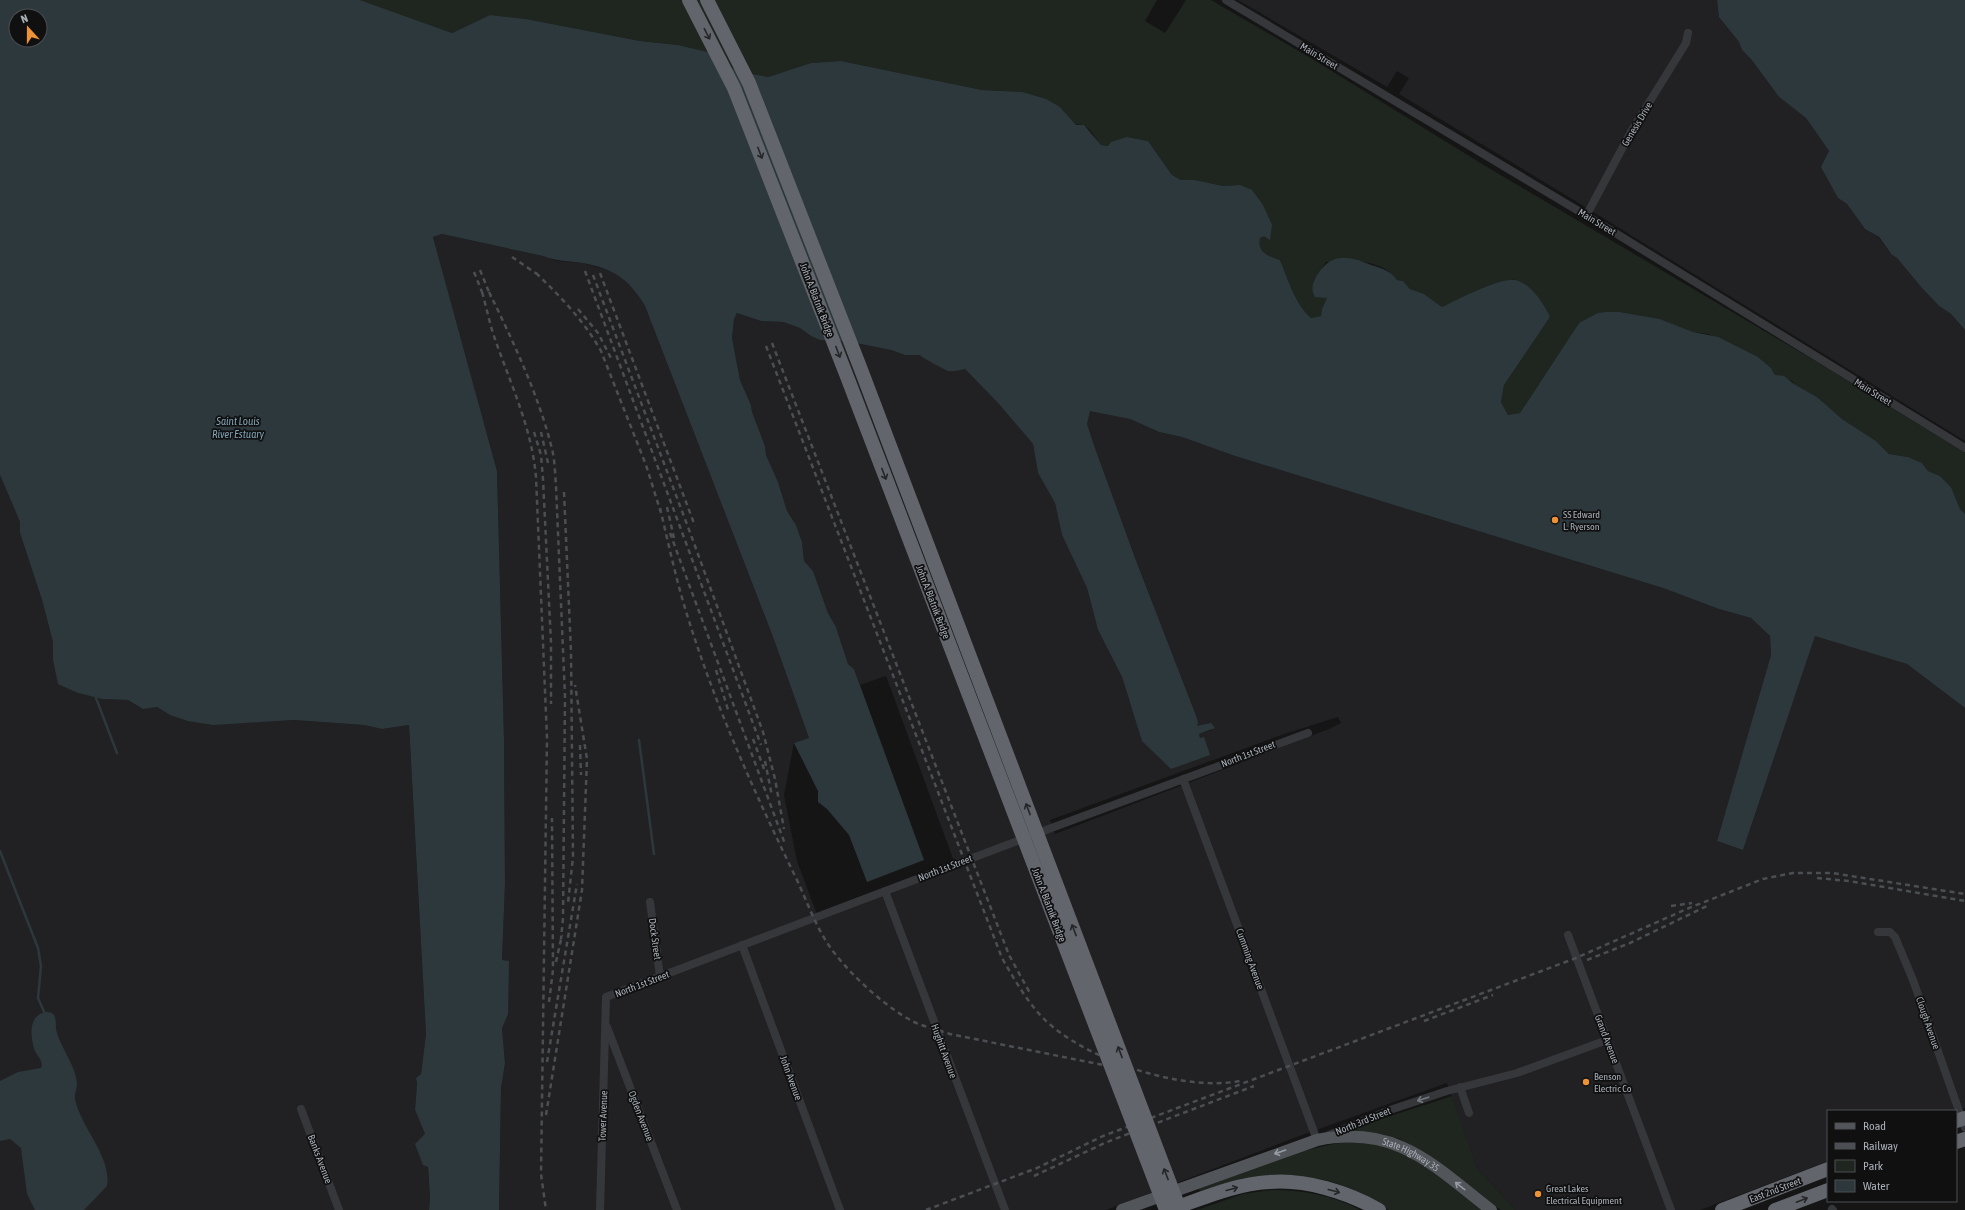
<svg xmlns="http://www.w3.org/2000/svg" width="1965" height="1210" viewBox="0 0 1965 1210" font-family="'Asap Condensed',sans-serif">
<rect width="100%" height="100%" fill="#151516"/>
<path fill="#212123" fill-rule="evenodd" d="M1238 0H1717L1719 17 1739 42 1742 50 1751 59 1779 97 1806 118 1829 151 1838 198 1847 204 1865 229 1878 237 1892 255 1897 258 1921 287 1939 306 1951 314 1965 330V441L1577 202 1399 94 1409 78 1397 71 1387 87Z
M442 234 543 256 557 261 582 263 613 271 633 287 645 306 773 637 809 738 794 743 784 795 797 861 818 917 955 864 886 676 860 685 854 669 848 664 836 627 828 613 813 571 804 561 802 542 796 525 787 511 778 482 766 455 765 446 752 412 751 405 740 380 732 338 734 319 737 313 761 321 783 322 800 328 811 336 832 341H846L891 350 905 355H920L948 371 965 369 998 403 1033 444 1038 473 1055 503 1062 535 1087 588 1098 630 1122 677 1129 700 1171 769 1204 737 1200 738 1199 734 1212 730 1202 726H1196L1198 723 1197 718 1137 563 1095 448 1087 424 1090 410 1130 419 1159 432 1182 437 1235 456 1663 588 1719 609 1751 618 1770 636 1771 655 1717 841 1743 850 1815 635 1907 664 1965 708V1108L1956 1111H1828V1161L1700 1210H1516L1477 1168 1447 1083 1294 1138 1106 1210H499L501 1089 505 1063 502 1028 509 962 502 960 505 884 504 739 497 471 433 237ZM1338 717 1341 723 1329 729 1055 834 1050 820 1284 734Z
M0 475 20 522V533L42 600 53 642V660L58 680 78 693 102 699 128 700 143 709 157 707 170 715 237 723 294 720 364 725 382 729 409 725 426 1034 421 1074 416 1078 417 1084 415 1110 425 1134 430 1198 429 1210H0Z"/>
<path fill="#1f261f" d="M360 0H1157L1145 21 1165 33 1186 0H1211L1314 60 1482 164 1817 362 1965 453V514L1960 509 1951 487 1940 476 1928 471 1922 463 1908 457 1889 454 1876 441 1842 419 1817 397 1794 384 1792 381 1775 375 1771 368 1758 357 1708 334 1693 332 1660 319 1620 312 1579 323 1520 413 1508 415 1501 402 1504 385 1550 317 1514 279 1493 284 1442 307 1424 294 1410 289 1403 281 1397 280C1381 258 1351 261 1326 262L1321 269 1328 297 1322 309 1321 316 1311 318C1295 304 1288 279 1280 260 1269 256 1257 253 1260 238L1270 232C1277 219 1249 195 1240 185L1223 186 1195 180H1181L1172 175 1148 141 1127 137 1108 146 1101 145C1094 137 1088 122 1076 125L1060 107 1022 92 982 90 841 61 811 63 768 77 737 71 708 52 678 45 640 41 526 19 490 15 452 33Z
M1452 1096 1477 1168 1516 1210H1501L1433 1158 1400 1139 1382 1134 1351 1130 1354 1128Z
M1349 1142C1367 1143 1384 1145 1401 1152 1430 1165 1456 1190 1481 1210H1389L1359 1192 1342 1185 1325 1180 1292 1175 1244 1178 1200 1191 1198 1188C1247 1170 1297 1148 1349 1142Z
M1271 1190C1302 1190 1332 1195 1360 1210H1197L1243 1194Z"/>
<path fill="#2d383c" fill-rule="evenodd" d="M0 0H360L452 33 490 15 526 19 640 41 678 45 708 52 737 71 768 77 811 63 841 61 982 90 1022 92 1046 99 1060 107 1076 125H1084L1101 145 1108 146 1111 142 1127 137 1148 141 1172 175 1181 180H1195L1223 186 1240 185 1252 190 1263 205 1272 225 1270 240 1264 236 1260 238C1257 253 1269 256 1280 260 1288 279 1295 304 1311 318L1321 316 1322 309 1327 298 1315 297C1311 289 1312 285 1316 277 1330 252 1348 255 1371 265 1381 268 1390 270 1397 280L1403 281 1410 289 1424 294 1442 307C1457 300 1500 277 1515 280 1532 284 1543 303 1550 317L1504 385 1501 402 1508 415 1520 413 1579 323 1598 313 1607 312H1620L1660 319 1693 332 1718 337 1758 357 1771 368 1775 375 1784 376 1794 384 1817 397 1842 419 1876 441 1889 454 1908 457 1922 463 1928 471 1940 476 1951 487 1960 509 1965 514V708L1907 664 1815 636 1743 850 1717 841 1771 655 1770 636 1751 618 1719 609 1663 588 1235 456 1182 437 1159 432 1130 419 1090 411 1087 424 1095 448 1137 563 1197 718 1198 723 1197 726 1211 723 1215 728 1199 734 1200 738 1204 737 1210 755 1171 769 1142 741 1122 677 1098 630 1087 588 1062 535 1055 503 1038 473 1033 444 998 403 965 369C960 370 953 372 948 371 945 370 921 357 920 355H905L891 350 846 341 820 340 811 336 800 328 783 322 761 321 737 313 734 319 732 338 740 380 751 405 752 412 765 446 766 455 778 482 787 511 796 525 802 542 804 561 813 571 828 613 836 627 848 664 854 669 924 860 867 882 849 835 827 809 818 802V791L794 743 809 738 773 637 645 306C629 279 613 268 582 263 568 261 556 261 543 256L442 234 433 237 497 471 504 739 505 884 502 960 509 961 508 1014 502 1028 505 1063 501 1089 499 1210H429L430 1198 428 1167 423 1165 415 1144 425 1134 415 1110 417 1084 416 1078 421 1074 426 1034 409 725 382 729 364 725 294 720 213 725 188 721 170 715 157 707 143 709 128 700 102 699 78 693 58 684 53 660V642L42 600 20 533V522L0 475ZM16 16H40V40H16Z
M1717 0H1965V330L1951 314 1939 306 1921 287 1897 258 1892 255 1879 237 1865 229 1847 204 1838 198 1821 167 1829 151 1806 118 1779 97 1751 59 1742 50 1739 42 1719 17Z
M46 1012C49 1012 52 1012 54 1015 57 1020 55 1027 57 1033 62 1050 76 1066 77 1084 77 1089 74 1094 75 1099 81 1128 112 1157 107 1186L84 1210H35L27 1194 21 1148 10 1139 0 1141V1081L18 1072 41 1068C44 1060 36 1056 34 1048 30 1034 29 1015 46 1012Z"/>
<g fill="none" stroke-linecap="round" stroke-linejoin="round">
<path stroke="#2d383c" stroke-width="2.5" d="M96 698 117 753
M639 740 654 854
M0 851 38 948 41 966 38 998 45 1014"/>
<path stroke="#36373b" stroke-width="8" d="M1226 0 1612 231 1965 448
M1586 216 1632 130 1686 43 1688 33
M1183 779 1317 1140 1390 1110 1447 1091 1517 1073 1607 1040
M885 891 1005 1210
M650 902 660 976
M1878 932H1890L1895 937 1913 980 1965 1128
M1568 935 1671 1210
M742 945 840 1210
M607 1027 677 1210
M1460 1087 1469 1113
M301 1109 339 1210
M1832 1209 1833 1210
M600 1210 606 997 1054 827 1308 733"/>
<path stroke="#52555a" stroke-width="12" id="s1" d="M1122 1210 1317 1140C1397 1124 1433 1165 1491 1210"/>
<path stroke="#62666c" stroke-width="14" d="M1956 1121 1965 1118
M1956 1142 1965 1139
M1169 1210C1201 1199 1234 1184 1269 1182 1306 1179 1347 1192 1379 1210
M1722 1210 1828 1169
M1775 1210 1828 1190"/>
<path stroke="#4b4e52" stroke-width="2.5" stroke-dasharray="5 4" stroke-linecap="butt" d="M512 257 540 276
M480 270 491 297
M585 271 761 745
M474 272 484 297
M536 273C561 297 584 321 601 351L646 465 661 513
M600 273 695 526
M593 275 691 535 763 732 775 779 784 829
M482 292C487 309 490 326 496 342 512 387 532 430 536 477L547 738 541 1174 546 1210
M489 292C513 341 539 396 552 449 555 461 555 474 556 486L565 697 563 918 561 939
M578 309 598 333 612 360
M772 343 1009 955 1031 995
M766 346 1002 958C1014 979 1026 1000 1043 1018 1085 1060 1182 1092 1240 1081
M534 432 541 455 543 479 551 643V704
M541 432 548 463
M564 492 571 652 573 857 568 903
M667 507 674 538
M660 508C669 546 677 584 689 621 717 710 756 796 797 880 809 906 818 933 836 955 855 979 887 1008 914 1022 925 1027 938 1030 950 1034L1123 1069
M670 533 785 844
M716 670 728 710
M753 739 764 769
M580 745 581 775
M765 761 772 796
M1817 878 1849 881 1965 901
M1671 906 1692 903
M1587 960 1630 943 1707 906
M556 962 562 935
M549 1002 553 970 552 818
M1424 1021 1493 995
M547 1062 577 884
M546 1115 582 890 587 759 575 685
M1034 1176 1107 1142 1254 1086
M926 1210 1037 1168 1103 1136 1576 958 1689 908 1763 879 1793 873H1832L1965 894"/>
<path stroke="#62666c" stroke-width="14" d="M689 0 734 88 846 374 1166 1210
M707 0 749 83 860 367 1180 1210"/>
</g>
<defs><path id="oneway-shaft" d="M-6 0H5M1.5-3L5.5 0L1.5 3" fill="none" stroke-width="1.6" stroke-linecap="round" stroke-linejoin="round"/></defs>
<g stroke="#242628">
<use href="#oneway-shaft" transform="translate(707 34) rotate(63)"/>
<use href="#oneway-shaft" transform="translate(760 153) rotate(69)"/>
<use href="#oneway-shaft" transform="translate(838 352) rotate(69)"/>
<use href="#oneway-shaft" transform="translate(884 474) rotate(69)"/>
<use href="#oneway-shaft" transform="translate(1028 809) rotate(-111)"/>
<use href="#oneway-shaft" transform="translate(1074 930) rotate(-111)"/>
<use href="#oneway-shaft" transform="translate(1120 1052) rotate(-111)"/>
<use href="#oneway-shaft" transform="translate(1166 1174) rotate(-111)"/>
<use href="#oneway-shaft" transform="translate(1232 1189) rotate(-15)"/>
<use href="#oneway-shaft" transform="translate(1334 1191) rotate(15)"/>
<use href="#oneway-shaft" transform="translate(1802 1200) rotate(-21)"/>
</g>
<use stroke="#74787f" href="#oneway-shaft" transform="translate(1423 1099) rotate(162)"/>
<g stroke="#969ca4">
<use href="#oneway-shaft" transform="translate(1280 1152) rotate(161)"/>
<use href="#oneway-shaft" transform="translate(1460 1186) rotate(-142)"/>
</g>
<g fill="#ed9236" stroke="#101011" stroke-width="1.5">
<circle cx="1555" cy="520" r="4"/>
<circle cx="1586" cy="1082" r="4"/>
<circle cx="1538" cy="1194" r="4"/>
</g>
<g text-anchor="middle" dominant-baseline="central" stroke-width="3.5" stroke-linejoin="round" paint-order="stroke">
<g font-size="10" fill="#a7aeb6" stroke="#101011">
<text transform="translate(1319 56) rotate(31)">Main Street</text>
<text transform="translate(1637 124) rotate(-59)">Genesis Drive</text>
<text transform="translate(1597 222) rotate(31)">Main Street</text>
<text transform="translate(817 300) rotate(69)">John A. Blatnik Bridge</text>
<text transform="translate(1873 392) rotate(32)">Main Street</text>
<text transform="translate(933 602) rotate(69)">John A. Blatnik Bridge</text>
<text transform="translate(1248 754) rotate(-21)">North 1st Street</text>
<text transform="translate(945 868) rotate(-21)">North 1st Street</text>
<text transform="translate(1049 905) rotate(69)">John A. Blatnik Bridge</text>
<text transform="translate(655 939) rotate(82)">Dock Street</text>
<text transform="translate(1250 959) rotate(70)">Cumming Avenue</text>
<text transform="translate(642 984) rotate(-21)">North 1st Street</text>
<text transform="translate(1928 1023) rotate(71)">Clough Avenue</text>
<text transform="translate(1607 1039) rotate(69)">Grand Avenue</text>
<text transform="translate(944 1051) rotate(70)">Hughitt Avenue</text>
<text transform="translate(791 1078) rotate(70)">John Avenue</text>
<text transform="translate(603 1116) rotate(-88)">Tower Avenue</text>
<text transform="translate(641 1116) rotate(69)">Ogden Avenue</text>
<text transform="translate(1363 1121) rotate(-22)">North 3rd Street</text>
<text stroke="none"><textPath href="#s1" startOffset="305">State Highway 35</textPath></text>
<text transform="translate(320 1159) rotate(69)">Banks Avenue</text>
<text transform="translate(1775 1190) rotate(-21)">East 2nd Street</text>
</g>
<g font-size="10" fill="#a7aeb6" stroke="#101011" text-anchor="start">
<text x="1563" y="514">SS Edward<tspan x="1563" dy="12">L. Ryerson</tspan></text>
<text x="1594" y="1076">Benson<tspan x="1594" dy="12">Electric Co</tspan></text>
<text x="1546" y="1188">Great Lakes<tspan x="1546" dy="12">Electrical Equipment</tspan></text>
</g>
<g font-size="11" font-style="italic" fill="#7fa1b0" stroke="#101011">
<text x="238" y="421">Saint Louis<tspan x="238" dy="13">River Estuary</tspan></text>
</g>
</g>
<rect x="1827" y="1110" width="130" height="92" fill="#101011" stroke="#4c4f53"/>
<rect x="1835" y="1123" width="20" height="6" fill="#52555a" stroke="#4c4f53"/>
<text x="1863" y="1130" font-size="12" fill="#a7aeb6">Road</text>
<rect x="1835" y="1143" width="20" height="6" fill="#4b4e52" stroke="#4c4f53"/>
<text x="1863" y="1150" font-size="12" fill="#a7aeb6">Railway</text>
<rect x="1835" y="1160" width="20" height="12" fill="#1f261f" stroke="#4c4f53"/>
<text x="1863" y="1170" font-size="12" fill="#a7aeb6">Park</text>
<rect x="1835" y="1180" width="20" height="12" fill="#2d383c" stroke="#4c4f53"/>
<text x="1863" y="1190" font-size="12" fill="#a7aeb6">Water</text>
<g transform="translate(28 28) rotate(339)"><circle r="19" fill="#101011" stroke="#4c4f53"/>
<path d="M0-3L7 15L0 10L-7 15Z" fill="#ed9236"/>
<text y="-6" font-size="11" font-weight="bold" text-anchor="middle" fill="#a7aeb6">N</text>
</g>
</svg>
